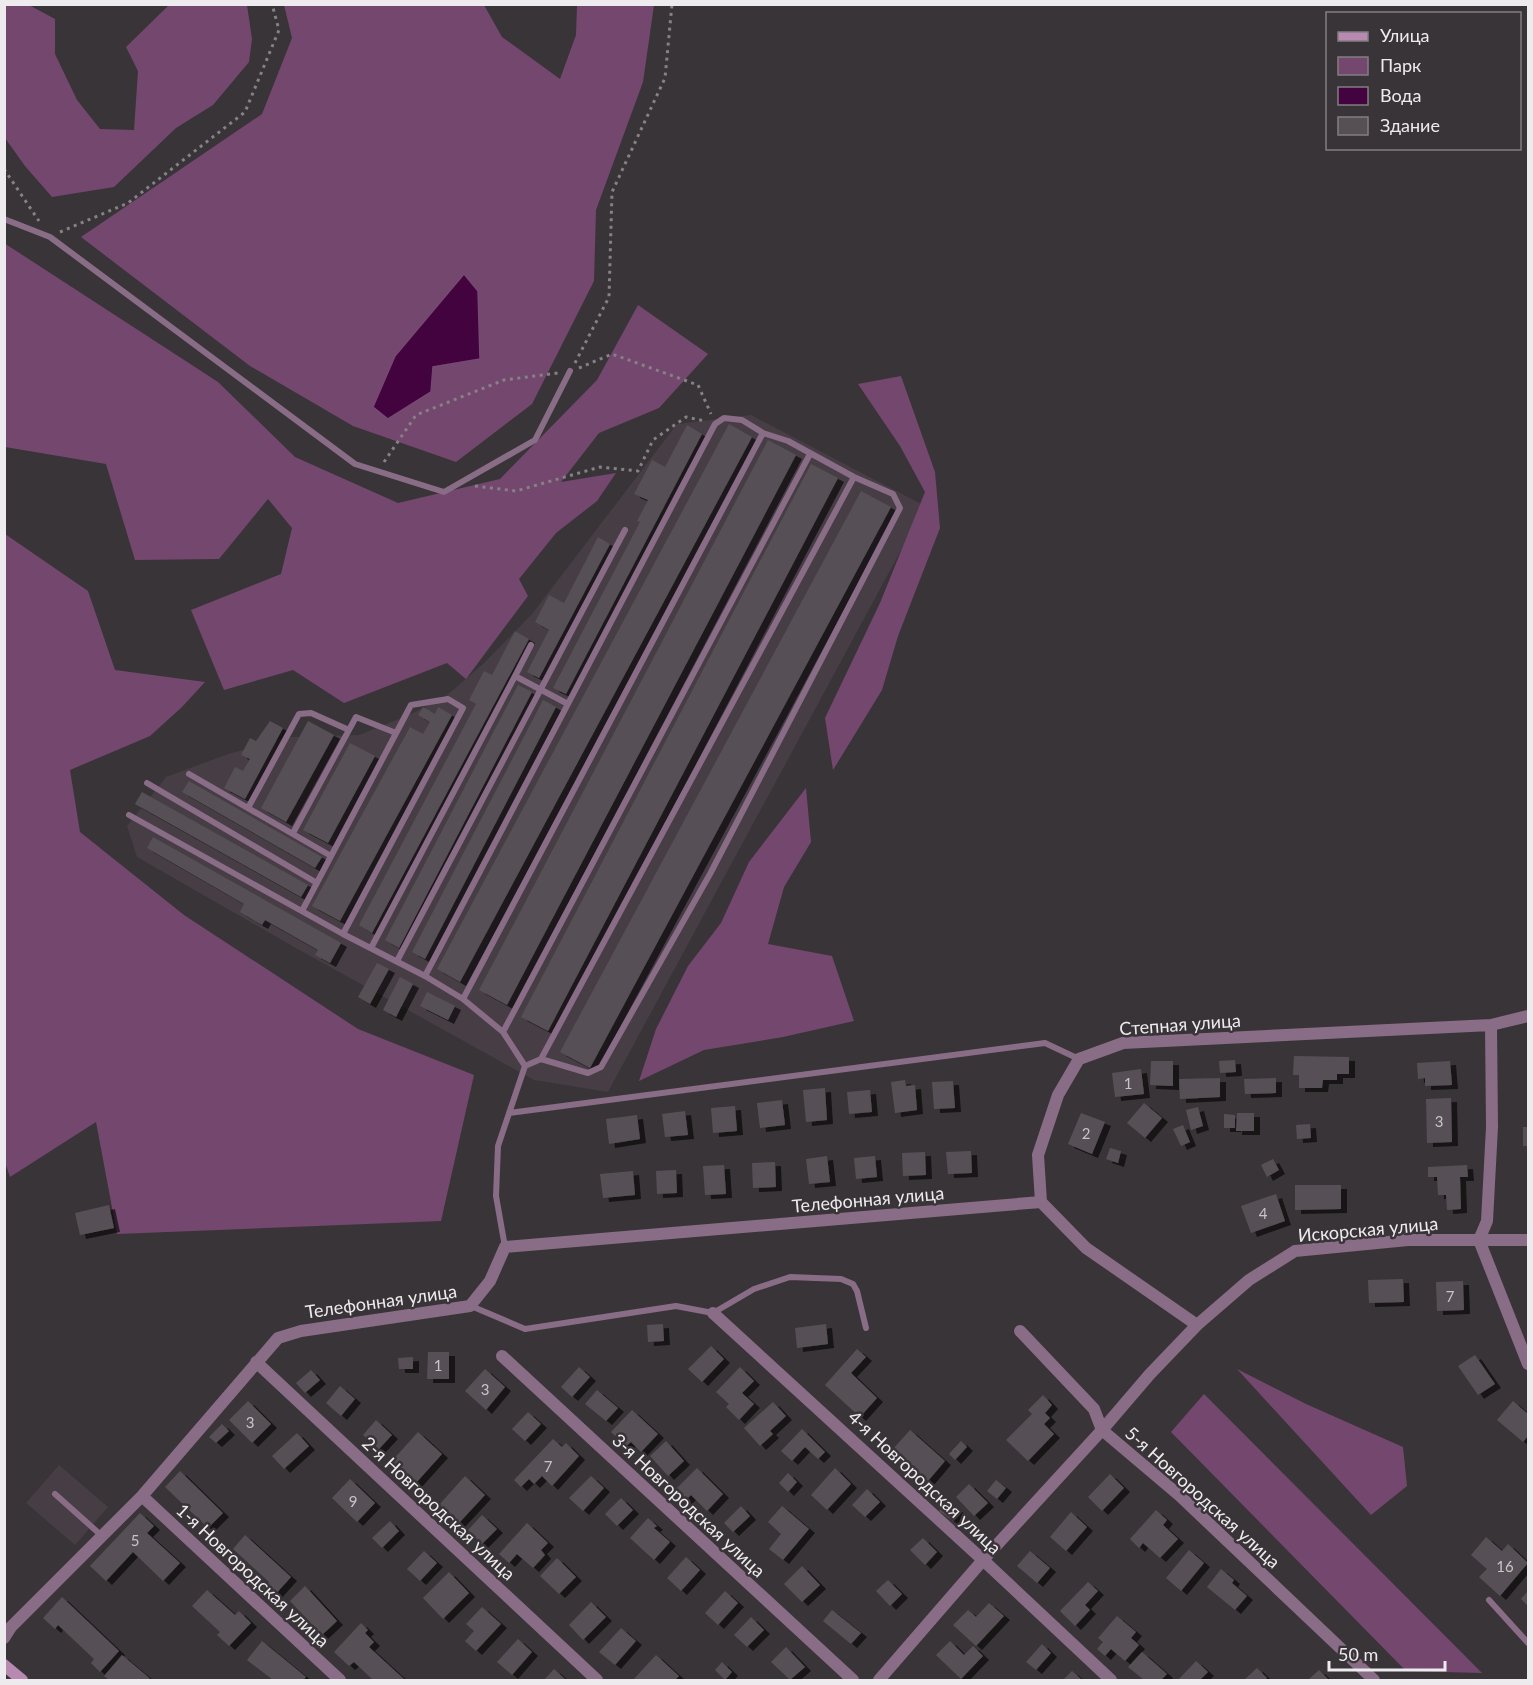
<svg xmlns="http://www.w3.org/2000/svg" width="1533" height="1685" viewBox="0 0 1533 1685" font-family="Lato,sans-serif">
<defs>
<filter id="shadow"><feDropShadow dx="6" dy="4" stdDeviation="0" flood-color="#0009"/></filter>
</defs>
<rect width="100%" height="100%" fill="#393438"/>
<path fill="#463d45" d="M751 415 925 506 608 1092 534 1080 294 947 137 857 127 826 166 777 228 754 290 737 359 735 409 715 446 696 483 664 532 614 677 424Z
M59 1465 108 1507 75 1545 26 1503Z"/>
<path fill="#74476f" d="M4 5H29L55 19V54L77 100 100 129 134 130 138 71 126 47 169 5H247L252 39 249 62 213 105 176 128 114 187 52 197 25 166 5 138Z
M284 5H484L502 37 560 79 576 35 577 5H654L643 82 596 210 594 281 532 404 456 462 353 426 250 366 81 237 262 114 292 38Z
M4 243 218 382 295 457 398 503 500 479 597 380 638 305 708 354 659 408 599 433 561 482 616 473 597 501 556 533 519 579 528 596 466 679 447 663 344 703 293 670 224 690 191 610 281 574 292 528 268 499 219 559 135 560 106 464 5 447Z
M901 376 935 472 940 528 898 636 882 690 833 770 825 718 880 603 925 492 900 446 858 384Z
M5 534 88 591 115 670 205 682 182 707 150 736 70 770 80 832 184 915 358 1029 474 1075 441 1221 117 1234 96 1122 10 1177 4 1159Z
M806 788 811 842 784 887 768 944 832 956 854 1021 783 1037 704 1050 639 1081 656 1029 688 966 721 923 749 862Z
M1237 1369 1306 1404 1403 1447 1407 1486 1371 1515Z
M1204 1394 1482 1673 1406 1671 1171 1432Z"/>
<path fill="#42033e" stroke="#764973" stroke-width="1.5" d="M464 274 478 291 480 359 433 367 431 392 388 419 373 407 395 356Z"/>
<path fill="#565055" filter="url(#shadow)" d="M729 424 752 437 460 982 437 969Z
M687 425 702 434 566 694 553 688 640 522 637 521 648 500 634 494 652 460 665 467Z
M768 440 796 455 507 1005 479 990Z
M811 464 838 478 548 1031 521 1017Z
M861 491 891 507 590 1068 560 1052Z
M598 537 610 544 539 678 527 672 549 630 535 622 549 595 564 603Z
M515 631 529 639 372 933 359 925 476 704 469 700 484 671 492 675Z
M518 685 532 692 399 948 385 940Z
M543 700 556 707 425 959 412 952Z
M423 707 435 714 438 707 452 715 340 921 312 906 410 727 423 734 430 722 418 715Z
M270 721 283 728 245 799 224 788 235 767 243 771 250 759 241 755 250 738 256 741Z
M308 721 334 735 286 822 261 808Z
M350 743 375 756 328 843 303 830Z
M189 781 322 857 315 868 182 792Z
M142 792 308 885 301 897 135 804Z
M153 837 341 943 330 963 315 955 318 950 265 920 262 925 240 912 244 904 147 848Z
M377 963 389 969 370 1004 358 997Z
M400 977 413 984 396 1017 383 1010Z
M427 992 455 1006 448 1020 420 1006Z
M1294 1056 1349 1057V1074H1337V1080H1323L1322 1088H1299V1075H1293Z
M1235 1060 1236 1072 1220 1073 1219 1061Z
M1151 1061H1173V1086L1150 1085Z
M1450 1061 1452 1085 1425 1086V1078L1418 1079 1417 1063Z
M1141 1069 1144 1094 1115 1097 1112 1073Z
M1220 1078V1097L1180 1099 1179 1079Z
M1276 1078V1093L1245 1094 1244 1079Z
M905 1080 906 1086 915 1085 917 1110 895 1113 891 1082Z
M953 1081 955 1108 934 1109 932 1082Z
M825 1088 827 1120 806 1122 803 1090Z
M870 1090 872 1112 849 1114 847 1092Z
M1451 1098 1452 1142 1427 1143 1426 1099Z
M782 1100 785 1125 760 1128 757 1103Z
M1144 1103 1162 1118 1145 1138 1127 1123Z
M735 1106 737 1131 713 1133 711 1108Z
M1198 1107 1203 1126 1191 1130 1186 1110Z
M685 1111 688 1135 665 1137 662 1114Z
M1081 1113 1105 1122 1092 1154 1068 1144Z
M1237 1113H1254V1131H1236Z
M1224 1114 1235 1115V1128H1224Z
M637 1115 640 1139 609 1144 606 1119Z
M1310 1124 1311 1138 1297 1139 1296 1125Z
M1183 1125 1190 1142 1181 1146 1173 1129Z
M1523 1127H1528V1146H1523Z
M1110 1148 1121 1151 1118 1163 1106 1159Z
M971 1151 972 1173 948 1174 946 1152Z
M925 1152 926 1175 903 1176 902 1153Z
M827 1156 830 1182 809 1184 806 1159Z
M875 1156 877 1177 856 1179 854 1158Z
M1273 1159 1279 1170 1267 1177 1261 1165Z
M775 1162 776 1187 753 1188 752 1163Z
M724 1165 726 1194 705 1195 703 1166Z
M1467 1165 1468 1177H1460L1461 1209 1447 1210 1446 1195H1438L1437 1177H1428V1167Z
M676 1170 677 1193 657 1194 656 1171Z
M633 1171 635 1195 603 1198 600 1174Z
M1295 1185H1341V1209L1295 1210Z
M1276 1194 1285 1221 1251 1233 1241 1206Z
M109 1205 114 1228 80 1235 75 1213Z
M1403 1279 1404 1302 1369 1303 1368 1280Z
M1463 1281 1464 1310 1437 1311 1436 1282Z
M663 1324 664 1341 648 1342 647 1325Z
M826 1324 828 1344 797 1348 795 1328Z
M711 1346 724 1359 702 1382 688 1369Z
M857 1349 866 1357 851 1373 877 1398 860 1417 825 1385Z
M428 1352H449V1379H427Z
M1475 1355 1495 1384 1478 1395 1458 1366Z
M413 1357V1369H399L398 1358Z
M579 1367 590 1377 572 1397 561 1387Z
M740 1367 754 1381 742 1393 754 1404 739 1420 726 1407 729 1404 716 1392Z
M485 1369 505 1387 486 1410 465 1391Z
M311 1370 320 1380 305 1393 296 1383Z
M340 1386 355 1399 341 1416 326 1403Z
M597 1390 618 1408 606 1421 585 1404Z
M1043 1395 1052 1405 1045 1413 1050 1418 1044 1424 1054 1434 1028 1461 1006 1440 1032 1414 1028 1410Z
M248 1401 271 1424 252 1443 229 1420Z
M1513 1401 1528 1414V1436L1523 1442 1497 1420Z
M773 1402 786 1416 770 1431 773 1434 760 1446 744 1428Z
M632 1410 658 1434 641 1452 631 1442 626 1446 611 1432Z
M528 1412 541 1424 525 1441 512 1429Z
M376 1420 392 1435 379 1449 363 1435Z
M222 1424 229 1431 216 1443 209 1437Z
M802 1429 825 1452 818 1459 805 1447 792 1461 781 1451Z
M910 1430 945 1461 928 1481 893 1449Z
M418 1432 442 1454 415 1484 391 1462Z
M297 1433 309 1446 284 1469 272 1456Z
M553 1439 562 1447 566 1443 579 1456 552 1486 542 1476 534 1484 529 1479 521 1487 514 1480Z
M666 1441 684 1461 668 1476 650 1456Z
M961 1441 967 1447 955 1460 949 1454Z
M697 1468 723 1494 707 1511 691 1495 683 1503 672 1493Z
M835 1468 851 1484 827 1510 811 1495Z
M180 1471 223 1513 208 1528 165 1487Z
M788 1473 797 1482 788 1492 779 1483Z
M1110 1474 1124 1488 1102 1511 1088 1497Z
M465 1476 485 1495 459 1523 439 1505Z
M591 1476 604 1488 583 1511 569 1498Z
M350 1479 375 1503 357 1522 332 1498Z
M996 1480 1006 1488 997 1499 987 1491Z
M969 1484 988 1503 974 1516 956 1497Z
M867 1489 880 1502 865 1517 852 1505Z
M621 1498 633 1510 617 1526 605 1514Z
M947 1501 960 1511 953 1521 939 1511Z
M741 1506 750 1516 733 1532 724 1523Z
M782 1506 809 1529 783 1560 769 1549 781 1534 768 1522Z
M1156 1510 1167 1520 1163 1525 1178 1539 1160 1558 1143 1543 1139 1548 1130 1539Z
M1071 1512 1087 1527 1066 1551 1050 1537Z
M140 1513 154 1526 147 1533 180 1563 163 1581 133 1552 106 1581 90 1566Z
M482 1515 497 1529 482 1544 468 1530Z
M648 1518 657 1526 654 1528 670 1542 654 1560 630 1538Z
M390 1521 399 1531 382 1548 372 1538Z
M527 1523 548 1543 541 1550 545 1555 533 1568 517 1554 509 1563 499 1554Z
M245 1535 291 1577 273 1597 263 1588 269 1582 233 1549Z
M1486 1537 1502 1551 1508 1544 1528 1563 1500 1596 1479 1577 1487 1569 1471 1555Z
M923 1538 937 1552 925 1565 910 1550Z
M1189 1550 1204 1563 1181 1591 1166 1578Z
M424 1551 437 1563 420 1581 407 1569Z
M1030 1551 1050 1568 1037 1583 1017 1566Z
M686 1557 700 1570 681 1591 667 1578Z
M557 1558 576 1577 559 1594 540 1576Z
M802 1566 820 1585 802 1602 784 1584Z
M1221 1569 1234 1580 1232 1583 1247 1596 1235 1610 1207 1587Z
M449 1572 469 1593 443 1619 423 1598Z
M888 1580 902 1594 890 1606 876 1591Z
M1088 1582 1098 1591 1085 1605 1090 1610 1075 1626 1060 1611Z
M305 1586 337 1621 322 1635 290 1601Z
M207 1590 235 1615 239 1611 251 1623 229 1646 217 1635 220 1632 192 1606Z
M725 1591 738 1603 718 1625 705 1613Z
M1528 1591V1606L1521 1599Z
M62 1597 119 1651 100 1672 91 1663 94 1659 58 1625 55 1629 43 1618Z
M591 1602 606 1617 583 1640 569 1625Z
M989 1603 1004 1616 976 1646 953 1625 968 1610 976 1617Z
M482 1607 501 1624 476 1651 465 1641 474 1631 466 1624Z
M832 1610 861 1633 851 1644 823 1621Z
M1117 1616 1136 1632 1131 1638 1139 1645 1125 1661 1111 1649 1105 1656 1097 1649 1103 1642 1098 1638Z
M751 1617 764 1630 747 1647 734 1635Z
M361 1623 368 1630 365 1633 374 1642 369 1647 405 1680H373L354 1662 349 1666 334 1652Z
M621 1628 636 1641 615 1665 599 1652Z
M518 1639 532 1652 512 1675 497 1662Z
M262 1641 306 1677 303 1680H273L247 1660Z
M950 1641 964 1655 973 1646 983 1656 961 1679 936 1655Z
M1042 1644 1051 1653 1036 1670 1026 1662Z
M786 1647 805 1667 790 1680 771 1662Z
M1142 1652 1167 1674 1161 1680H1144L1128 1667Z
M122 1655 147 1676 151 1680H109L104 1676Z
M656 1655 679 1676 675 1680H633Z
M1196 1661 1208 1672 1200 1680H1178Z
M722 1662 732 1672 725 1680 715 1670Z
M1257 1668 1267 1678 1265 1680H1244Z
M554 1669 566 1680H544Z
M1319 1670 1329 1680H1308Z
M1072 1671 1082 1680H1063Z"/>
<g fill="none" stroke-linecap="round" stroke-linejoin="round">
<path stroke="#868185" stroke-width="3" stroke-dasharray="3 4.5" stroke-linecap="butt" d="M4 169 39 221
M60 232 128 203 245 112 279 30 272 4
M575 363 609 297 612 192 665 78 672 4
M579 368 612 354 698 385 711 414
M384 462 416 415 504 380 558 373
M475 486 516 491 600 467 638 471 653 440 686 417 705 421"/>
<path stroke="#896c85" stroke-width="6" d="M4 219 50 237 355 464 444 492 535 440 570 371
M515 676 531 645
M189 774 331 856
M147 783 317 883
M248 808 299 714 311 713 349 730
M129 815 343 934 425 976 463 999 503 1032 525 1066 498 1146 496 1196 505 1247
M293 833 356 717 396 733
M302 911 411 705 448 699 463 708 343 934
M371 948 515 676 568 704
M397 961 625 530
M425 976 715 424 724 418 742 420 763 433 788 441 854 477 893 494 900 508 710 874 601 1067 588 1073 541 1059
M463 999 763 433
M503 1032 810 454
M525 1066 541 1059 854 477
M509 1113 1045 1043 1079 1059
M471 1306 525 1329 676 1306 713 1313 754 1289 790 1277 841 1279 853 1284 857 1291 866 1328
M55 1494 102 1536
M1489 1600 1528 1643"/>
<path stroke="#896c85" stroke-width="12" d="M1491 1025 1492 1127 1487 1221 1479 1240 1528 1364
M713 1313 983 1560 1111 1680
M1197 1325 1086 1248 1041 1202 1038 1155 1058 1095 1079 1059 1123 1043 1491 1025 1528 1016
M1020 1331 1094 1409 1102 1430 1180 1496 1374 1680
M502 1356 853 1680
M256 1362 597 1680
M142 1496 340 1680
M4 1638 11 1627 142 1496 278 1338 301 1331 470 1306 490 1281 505 1247 1041 1202
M879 1680 983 1560 1102 1430 1150 1374 1197 1325 1249 1280 1295 1251 1408 1240H1528"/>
<path stroke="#b88ab2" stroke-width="12" d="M4 1665 22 1680"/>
</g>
<g text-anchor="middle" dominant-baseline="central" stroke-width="5" stroke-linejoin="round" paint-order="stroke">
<g font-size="15" fill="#c8c4c8">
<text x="1128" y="1083">1</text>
<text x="1439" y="1121">3</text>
<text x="1086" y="1133">2</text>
<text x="1263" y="1213">4</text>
<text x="1450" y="1296">7</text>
<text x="438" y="1365">1</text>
<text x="485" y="1389">3</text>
<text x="250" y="1422">3</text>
<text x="548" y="1466">7</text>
<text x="353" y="1501">9</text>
<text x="135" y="1540">5</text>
<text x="1505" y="1566">16</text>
</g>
<g font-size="18" fill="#eeebee" stroke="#393438">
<text transform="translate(1180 1024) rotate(-4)">Степная улица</text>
<text transform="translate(868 1199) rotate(-5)">Телефонная улица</text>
<text transform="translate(1368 1229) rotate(-5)">Искорская улица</text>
<text transform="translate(381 1301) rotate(-8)">Телефонная улица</text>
<text transform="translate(925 1482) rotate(43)">4-я Новгородская улица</text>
<text transform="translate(1203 1497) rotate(42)">5-я Новгородская улица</text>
<text transform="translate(689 1505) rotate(43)">3-я Новгородская улица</text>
<text transform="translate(439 1508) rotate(43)">2-я Новгородская улица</text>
<text transform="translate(253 1575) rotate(43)">1-я Новгородская улица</text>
</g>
</g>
<rect width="1533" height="1685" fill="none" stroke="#eeebee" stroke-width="12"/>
<rect x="1326" y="12" width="195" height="138" fill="#393438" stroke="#817d81" stroke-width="1.5"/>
<rect x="1338" y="32" width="30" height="9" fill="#b88ab2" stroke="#817d81" stroke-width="1.5"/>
<text x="1380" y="42" font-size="18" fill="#eeebee">Улица</text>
<rect x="1338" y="57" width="30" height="18" fill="#74476f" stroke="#817d81" stroke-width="1.5"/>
<text x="1380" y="72" font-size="18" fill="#eeebee">Парк</text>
<rect x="1338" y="87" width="30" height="18" fill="#42033e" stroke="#817d81" stroke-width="1.5"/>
<text x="1380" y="102" font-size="18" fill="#eeebee">Вода</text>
<rect x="1338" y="117" width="30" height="18" fill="#565055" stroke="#817d81" stroke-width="1.5"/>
<text x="1380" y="132" font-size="18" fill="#eeebee">Здание</text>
<path d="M1329 1661v9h116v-9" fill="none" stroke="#eeebee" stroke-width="3"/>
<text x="1338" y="1661" font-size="18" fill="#eeebee" stroke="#393438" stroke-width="4.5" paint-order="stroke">50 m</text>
</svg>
